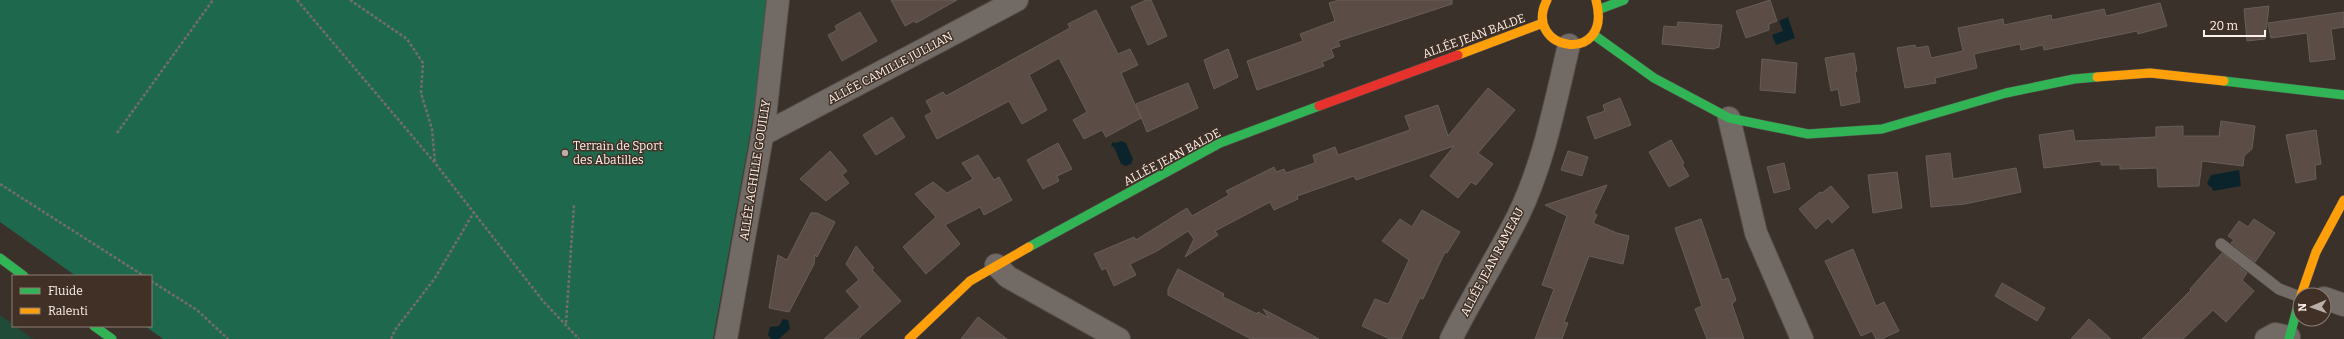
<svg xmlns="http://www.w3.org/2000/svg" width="2344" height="339" viewBox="0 0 2344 339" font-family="Bitter,serif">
<rect width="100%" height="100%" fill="#3b312b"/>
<path fill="#214b39" d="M0 315 33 339H0Z"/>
<path fill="#1e694e" d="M0 0H767L754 112 713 339H163L145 326H151V276H76L0 222Z"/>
<path fill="#0b242c" d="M1788 17 1795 38 1776 45 1772 35 1783 31 1779 21Z
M1121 141 1126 143 1133 159 1131 164 1126 166 1121 164 1114 147 1111 146 1113 142 1116 143Z
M2239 170 2241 186 2213 191 2212 188 2207 184 2211 175Z
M783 319 788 320 790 329 779 339H771L768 335 770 327 779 326Z"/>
<path fill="#5b4c45" stroke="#675e5a" d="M891 0H957L916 23 914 21 905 26Z
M1146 0H1151L1167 36 1148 45 1131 7Z
M1339 0H1452V4L1338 41 1340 46 1331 49 1334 57 1322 62 1324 66 1257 90 1247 61 1303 41 1300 34 1335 21 1329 3Z
M1770 0 1777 21 1769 24V30L1746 38 1736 11Z
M2160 3 2167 26 2138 34 2137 31 2044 50 2043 45 2021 50 2020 44 1974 54 1977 68 1935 78 1936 83 1905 88 1897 48 1915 45 1916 48 1928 46 1931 58 1963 51 1958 28 2003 19 2004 25 2051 15 2052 20 2104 9 2106 16Z
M2269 6 2265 39 2247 41 2244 9Z
M1096 10 1118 54 1130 49 1138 65 1121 73 1141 118 1106 137 1102 130 1084 139 1073 120 1087 112 1059 58 1029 75 1047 110 1022 124 1009 101 937 139 925 116 932 112 926 101 943 92 946 96 1070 28 1068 24Z
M860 12 877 41 842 61 828 35 837 30 835 26Z
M2344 12V27L2331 29 2335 59 2310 62 2307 33 2271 38 2268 23Z
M1678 22 1722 25 1719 47 1713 49 1662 44 1664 26 1677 27Z
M1228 49 1238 77 1214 89 1204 60Z
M1854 53 1857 71 1855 72 1860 102 1841 106 1838 89 1831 91 1825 58Z
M1762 59 1797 63 1795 93 1760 90Z
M1188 83 1198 108 1147 132 1136 104Z
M1488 88 1515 110 1478 153 1493 164 1476 185 1471 182 1458 198 1430 176 1454 146 1356 180 1354 176 1297 196 1298 199 1274 210 1270 202 1215 231 1218 235 1185 257 1194 239 1188 231 1157 251 1130 264 1136 275 1114 286 1106 268 1102 270 1094 254 1134 237 1136 240 1187 208 1192 216 1229 195 1226 191 1274 167 1276 172 1284 169 1286 173 1315 163 1313 155 1335 147 1338 155 1410 130 1405 116 1438 105 1448 136Z
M1620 98 1631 125 1595 139 1587 117 1605 111 1603 105Z
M892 117 905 137 876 155 863 135Z
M2221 121 2255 126 2252 149 2244 156 2243 166 2202 161 2199 186 2158 187 2157 168 2120 169V165H2101V161L2044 168 2039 135 2073 130 2075 141 2156 137V127L2183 126V136H2219Z
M2316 130 2321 164 2315 165 2316 179 2296 183 2286 135Z
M1671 140 1684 163 1682 164 1689 176 1669 187 1649 152Z
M1058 143 1072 169 1057 176 1059 181 1043 189 1027 160Z
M830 151 847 171 842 175 849 183 826 201 800 179Z
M1568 151 1588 157 1582 176 1561 170Z
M1950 153 1953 179 2016 168 2021 192 1965 204 1931 207 1926 156Z
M978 155 994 180 999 177 1012 200 984 215 980 207 945 225 960 244 926 274 903 247 936 217 915 194 933 182 947 193 973 179 962 163Z
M1784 163 1790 189 1774 193 1767 167Z
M1897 172 1902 208 1873 213 1868 175Z
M1607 185 1594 213 1597 215 1593 223 1617 233 1629 236 1623 264 1589 256 1564 322 1568 323 1562 339H1535L1554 289 1542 285 1567 216 1545 205Z
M1831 186 1849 207 1832 223 1828 218 1816 229 1799 209 1820 192 1822 193Z
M1422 210 1460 232 1447 253 1445 252 1423 299 1420 298 1401 339H1390L1362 326 1375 299 1388 304 1390 301 1409 260 1382 241 1400 219 1412 227Z
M811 213H817L835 222 817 257 815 255 814 264 789 312 769 308 778 255 787 260Z
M1701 219 1722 280 1728 278 1736 300 1732 304 1744 339H1707L1695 309 1702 306 1675 228Z
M2254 219 2275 233 2255 262 2231 243 2234 240 2228 236 2239 221 2248 227Z
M856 246 874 268 872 270 901 301 858 339H824L860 307 846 291 859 280 846 264Z
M1853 249 1876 306 1884 302 1899 331 1881 339H1876L1872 331 1861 336 1825 261Z
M2222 253 2247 273 2242 280 2254 291 2226 322 2213 310 2183 339H2142L2191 290 2190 289Z
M1178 269 1224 294 1223 297 1257 314 1258 312 1269 318 1263 309 1319 339H1251L1168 295V289Z
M2002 283 2045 308 2037 321 1995 296Z
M978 317 1007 339H961Z
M2089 319 2111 339H2071Z"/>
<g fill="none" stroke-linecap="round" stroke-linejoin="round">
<defs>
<path id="lane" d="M2221 244 2279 289 2300 297"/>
<path id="street" d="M1729 118 1756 233 1802 339
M762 135 1017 0
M996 265 1008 277 1119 339
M2324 298 2344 305
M726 339 764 126 778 0
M1451 339C1472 297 1497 258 1518 216 1544 163 1555 103 1569 45
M2266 339 2275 334 2289 337"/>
<path id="fast" d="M1600 9 1624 0
M1594 35 1654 78 1729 118 1808 134 1882 129 2006 93 2074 79 2097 77
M2224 81 2344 95
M1029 247 1220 143 1319 106
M0 258 24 276
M94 326 112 339
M2289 339 2300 298"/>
<path id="slow" d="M1547 0C1521 51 1614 67 1596 0
M1458 55 1543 23
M2097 77 2150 73 2224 81
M2301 295 2316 252 2344 200
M909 339 970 281 1029 247"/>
<path id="jam" d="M1319 106 1458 55"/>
</defs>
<use href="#lane" stroke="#564d48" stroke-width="12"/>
<use href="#street" stroke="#564d48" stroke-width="24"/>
<use href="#fast" stroke="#564d48" stroke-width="10"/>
<use href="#slow" stroke="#564d48" stroke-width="10"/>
<use href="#jam" stroke="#564d48" stroke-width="10"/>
<path stroke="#746d68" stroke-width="2.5" stroke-dasharray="3 2" stroke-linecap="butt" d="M297 0 435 163 543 301 579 339
M350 0 407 39 423 63 421 93 432 129 435 162
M117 133 213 0
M0 184 144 276
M151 281 197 310 228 339
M566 323 574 205
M391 339 395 330 435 278 474 212"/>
<use href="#lane" stroke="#726a65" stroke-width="11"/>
<use href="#street" stroke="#726a65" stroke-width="22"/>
<use href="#fast" stroke="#30b455" stroke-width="9"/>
<use href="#slow" stroke="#ff9f0a" stroke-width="9"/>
<use href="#jam" stroke="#e5322d" stroke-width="9"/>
</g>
<circle fill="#b9aea8" stroke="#413025" stroke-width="1.5" cx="565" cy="153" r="4"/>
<g text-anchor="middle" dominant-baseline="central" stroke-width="3" stroke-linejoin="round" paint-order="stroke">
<g font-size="12" fill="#fdf2eb" stroke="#413025">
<text transform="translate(1474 36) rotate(-20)">ALLÉE JEAN BALDE</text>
<text transform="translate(890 68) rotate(-28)">ALLÉE CAMILLE JULLIAN</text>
<text transform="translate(1172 157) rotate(-28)">ALLÉE JEAN BALDE</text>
<text transform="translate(755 170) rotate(-81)">ALLÉE ACHILLE GOUILLY</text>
<text transform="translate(1492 262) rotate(-62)">ALLÉE JEAN RAMEAU</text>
</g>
<g font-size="12" fill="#fdf2eb" stroke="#413025" text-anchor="start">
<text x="573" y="146">Terrain de Sport<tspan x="573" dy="14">des Abatilles</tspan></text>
</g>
</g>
<rect x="12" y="275" width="140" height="52" fill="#413025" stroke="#8c7e74"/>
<rect x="20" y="288" width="20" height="6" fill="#30b455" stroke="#8c7e74"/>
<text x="48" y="295" font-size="12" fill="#fdf2eb">Fluide</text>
<rect x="20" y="308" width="20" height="6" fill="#ff9f0a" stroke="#8c7e74"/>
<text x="48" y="315" font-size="12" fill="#fdf2eb">Ralenti</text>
<g transform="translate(2312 307) rotate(268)"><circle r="19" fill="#413025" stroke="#8c7e74"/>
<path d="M0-3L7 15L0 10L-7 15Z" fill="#b9aea8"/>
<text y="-6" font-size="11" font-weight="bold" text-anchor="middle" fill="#fdf2eb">N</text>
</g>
<path d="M2204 30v6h61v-6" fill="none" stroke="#fdf2eb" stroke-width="2"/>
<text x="2210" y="30" font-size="12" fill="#fdf2eb" stroke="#413025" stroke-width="3" paint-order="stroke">20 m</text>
</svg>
